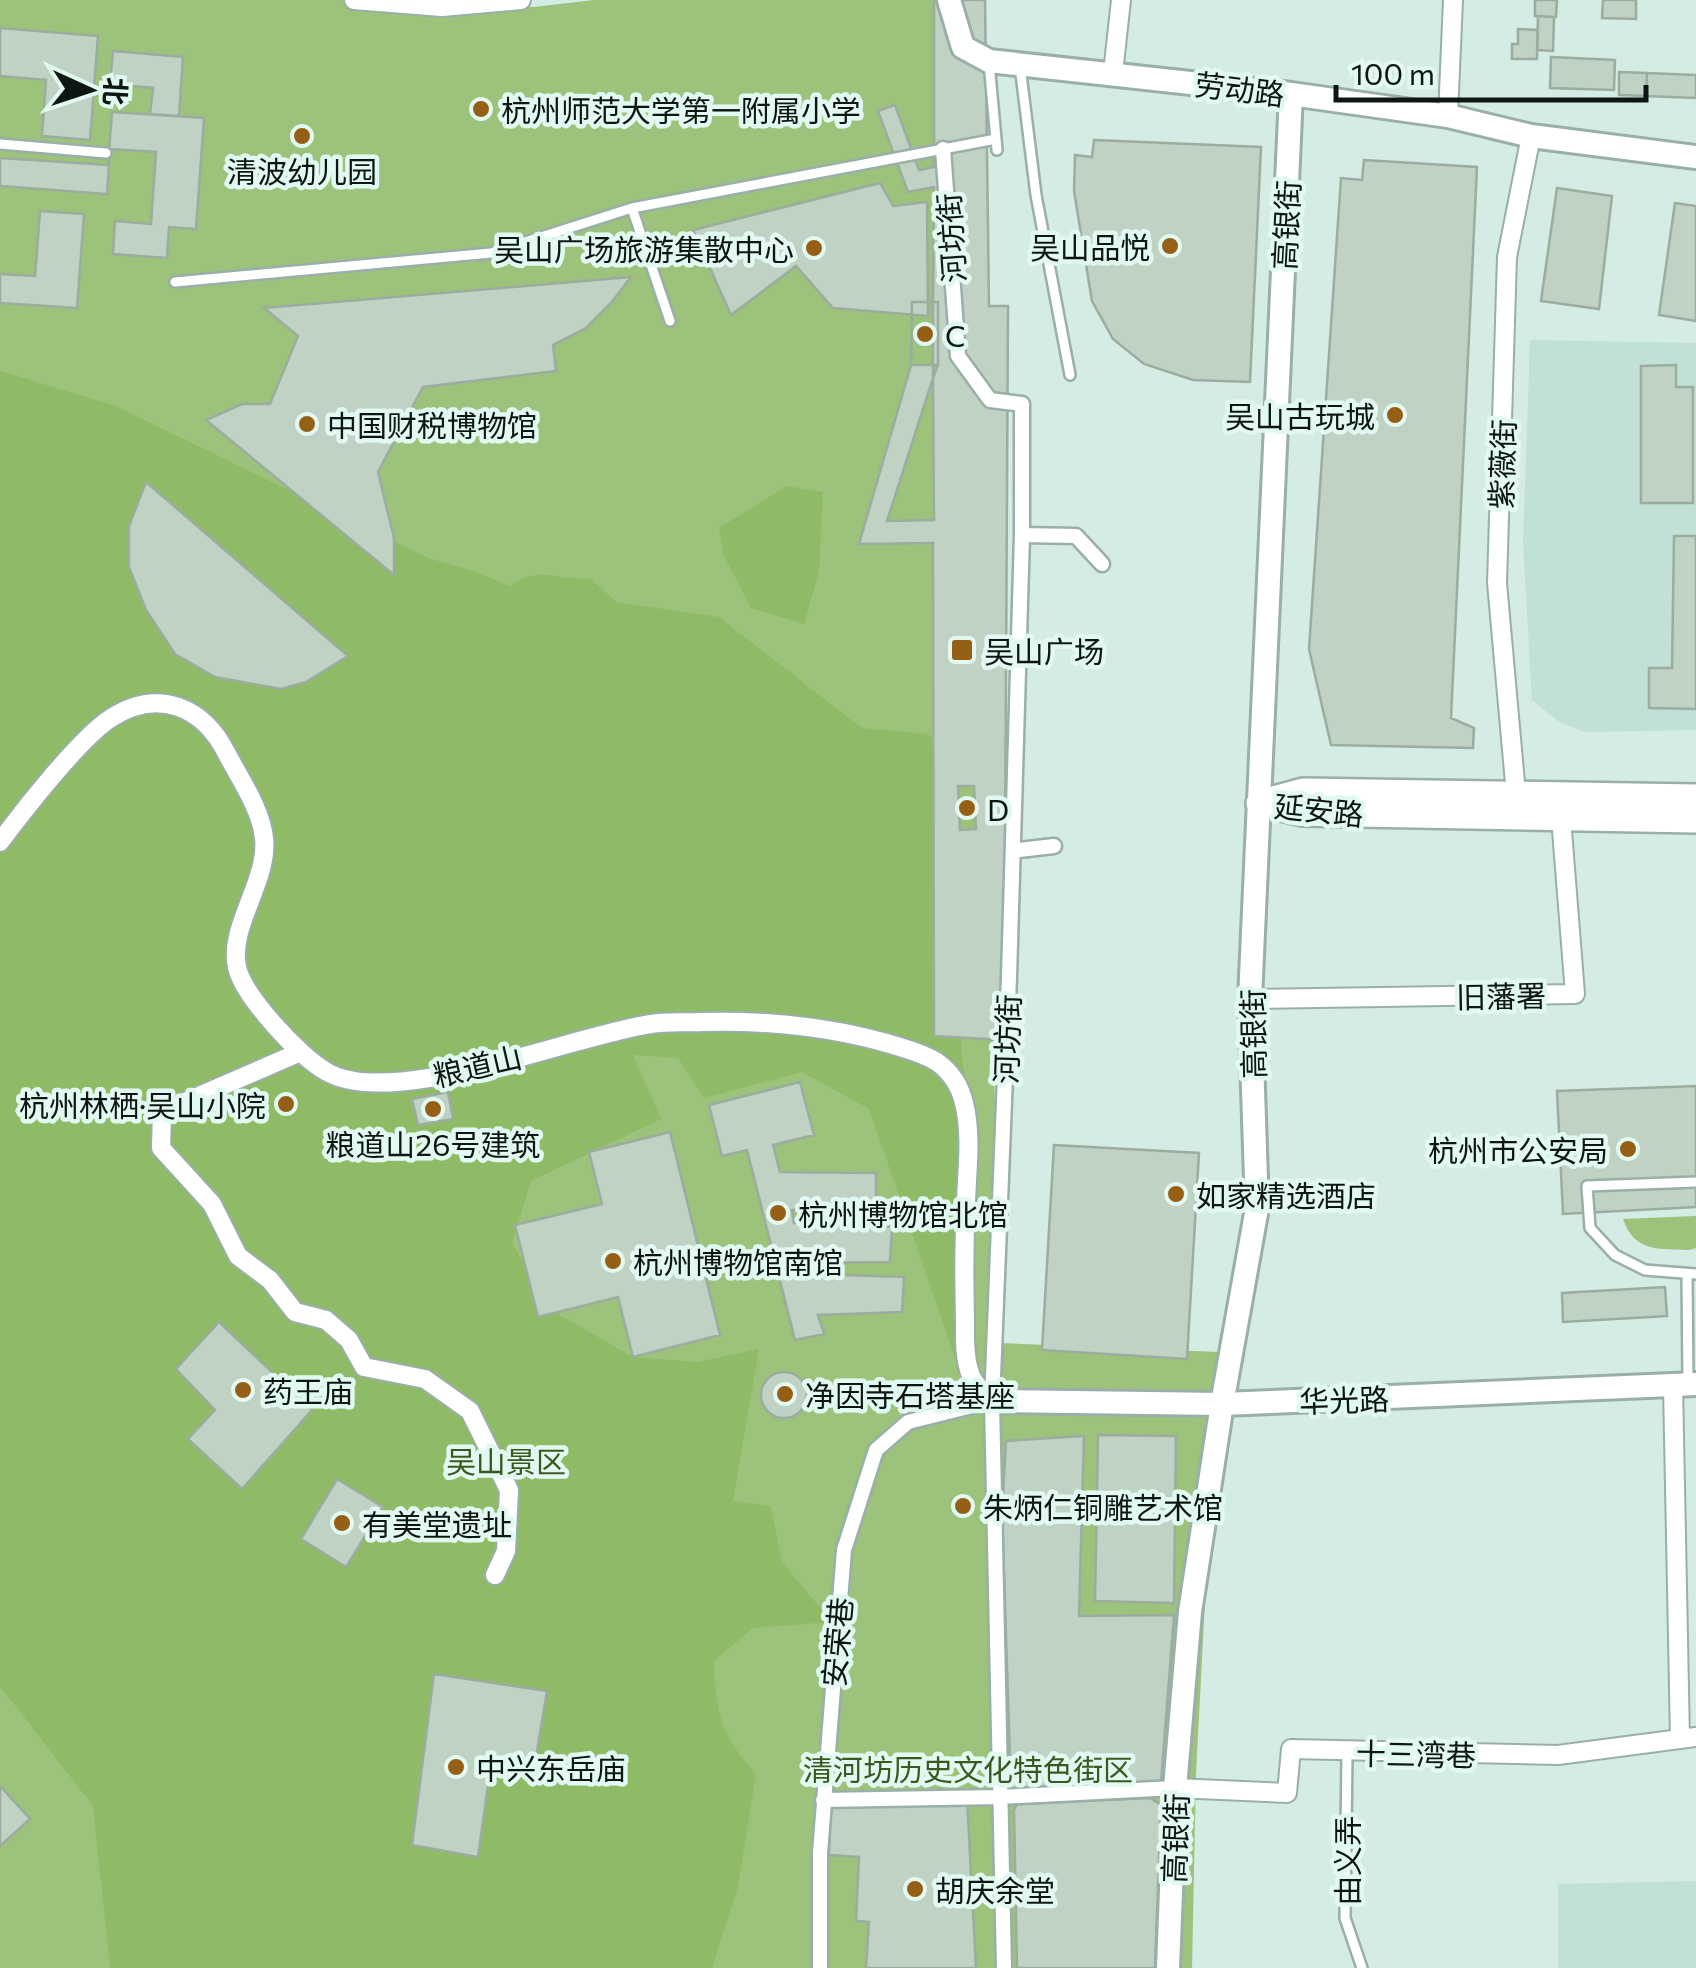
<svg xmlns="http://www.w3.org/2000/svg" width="1696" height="1968" viewBox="0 0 1696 1968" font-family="Commissioner,'Noto Sans SC',sans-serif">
<rect width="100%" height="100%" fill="#d4ece3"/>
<path fill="#c1e1d6" d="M1530 340 1696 343V730L1584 732 1558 721 1532 700 1523 543Z
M1696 1881V1968H1558V1884Z"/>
<path fill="#9dc27b" d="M0 0H375L534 7 594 0H935L991 923 1000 1343 1218 1352 1196 1774 1192 1968H0Z
M1696 1216V1248L1689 1250C1659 1249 1634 1252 1623 1219Z"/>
<path fill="#90bb66" d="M0 371 116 406 428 558 474 571 510 586C541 564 556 582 590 578L616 602 719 617 862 728 928 734 955 761V931L962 1060 976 1139 974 1259 967 1392 869 1109 802 1072 704 1098 678 1058 633 1055 661 1119 531 1181 512 1243 553 1311 633 1357 697 1362 759 1349 733 1501 771 1506 782 1562 832 1622 753 1628 714 1661C715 1713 721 1735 756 1774L738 1886 712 1968H110L93 1806 0 1686Z
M787 486 823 492 819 572 804 624 751 608 724 556 719 528Z"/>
<path fill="#c0d2c4" stroke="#9bad9f" stroke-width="2.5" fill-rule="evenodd" d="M934 0H985L989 306H1008L1004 1040 934 1036 933 543 859 544 911 365 912 302H933L934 187 908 192 878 111 895 105 919 170 934 167ZM933 302H938V365L933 378ZM933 378 934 520 887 521Z
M1535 0H1557L1556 17 1535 16Z
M1603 0H1636V19L1602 18Z
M1538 16 1554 17 1553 51 1537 50Z
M0 28 98 36 90 140 42 136 46 80 0 76Z
M1518 29 1538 30 1537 59H1512V44H1518Z
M113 51 183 57 179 116 150 114 153 88 110 84Z
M1551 57 1615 60 1614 90 1550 88Z
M1619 72 1647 73 1646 96 1619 95Z
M1647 73 1696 75V98L1646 96Z
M112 112 204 118 196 229 169 227 167 258 113 254 115 221 151 224 156 152 110 149 107 194 0 186V158L108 165Z
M1094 140 1261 147 1250 382 1193 380 1144 364 1113 339 1092 301 1074 191 1075 155 1092 157Z
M1364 160 1477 167 1451 718 1474 728 1473 748 1331 745 1309 649 1341 178 1362 180Z
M880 183 893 206 927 202 928 316 833 308 796 266 731 315 693 230Z
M1557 188 1612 196 1599 309 1541 301Z
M1675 203 1696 206V321L1659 315Z
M40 211 84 214 77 308 0 303V274L35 276Z
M631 277 611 303 586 328 553 345 556 371 423 387 378 472 394 538V575L206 420 242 404H270L298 336 264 308Z
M912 302H938V365H911Z
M1676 365V387H1693V503H1641V366Z
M146 482 348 656 306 682 281 689 215 677 175 654 146 610 129 567V526Z
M1674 536H1696V709L1649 708V668H1672Z
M958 786H974L976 829 960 830Z
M800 1082 814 1135 773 1145 780 1172 876 1173V1207L792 1210 794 1223 892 1227 890 1262 805 1263 808 1274 904 1277 902 1312 818 1315 824 1334 795 1340 747 1150 722 1156 709 1105Z
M1696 1086V1207L1563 1214 1557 1091Z
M448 1092 453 1119 418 1125 412 1099Z
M670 1132 720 1335 633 1357 618 1297 538 1317 515 1225 602 1204 589 1152Z
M1054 1145 1199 1153 1187 1359 1042 1350Z
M1665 1287 1667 1316 1563 1322 1562 1293Z
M219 1322 312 1410 242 1489 188 1439 215 1410 176 1369Z
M761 1395a23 23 0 1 1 46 0a23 23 0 1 1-46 0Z
M1098 1435 1176 1436 1174 1603 1095 1601Z
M1084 1436 1079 1616 1174 1615 1161 1783 1011 1789 1002 1514 1006 1441Z
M337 1479 383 1507 346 1567 301 1539Z
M434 1674 547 1691 534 1769 491 1764 478 1857 412 1845Z
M0 1786 30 1819 0 1846Z
M967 1798 976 1968H866L869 1922 856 1921 859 1857 829 1855 831 1802Z
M1150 1798 1161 1805 1155 1968H1017L1014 1810 1017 1804Z"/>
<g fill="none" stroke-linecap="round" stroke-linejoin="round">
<defs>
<path id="service" d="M989 63 997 150
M1020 66 1036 195 1070 375
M0 144 106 153
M632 208 670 321
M175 282 491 253 632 208 996 139
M1696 1182 1587 1186 1590 1228 1615 1255 1645 1270 1696 1274
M1687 1275 1688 1382
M1347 1753 1345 1918 1362 1968"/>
<path id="pedestrian" d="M943 149 958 356 990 400 1022 404V535L1009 977 992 1401 1004 1968
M1022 535 1076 536 1102 564
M1019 850 1054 846
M823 1800 999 1797 1175 1788
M820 1968V1853L844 1550 876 1450 908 1422 992 1401"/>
<path id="minor" d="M354 0 442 7 521 0
M1113 73 1121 0
M1448 116 1453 0
M1516 794 1497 583 1507 257 1531 136
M0 842C23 811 80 738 111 718 158 688 203 706 227 754 240 779 261 809 264 838 269 880 228 927 237 967 243 996 300 1057 327 1072 393 1110 574 1035 651 1024 668 1021 685 1023 701 1022 767 1020 827 1026 890 1044 906 1049 923 1053 937 1062 951 1072 960 1086 964 1103 972 1135 967 1170 966 1202 964 1241 964 1280 965 1319 965 1338 964 1358 971 1376 975 1386 985 1394 992 1401
M1250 999 1575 994 1561 818
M298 1053 162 1112 161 1148 212 1204 238 1256 270 1280 295 1312 326 1320 349 1340 364 1367 425 1379 470 1411 509 1490 506 1551 495 1575
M1673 1385 1680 1739
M1175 1788 1287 1793 1291 1749 1558 1755 1696 1737"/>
<path id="tertiary" d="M949 0 963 47 989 61 1291 94 1448 116 1531 136 1696 157
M992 1401 1222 1404 1696 1384
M1168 1968 1175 1788 1190 1612 1222 1404 1257 1208 1250 999 1291 94"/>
<path id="secondary" d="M1259 803 1303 791 1696 797
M1264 804 1302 813 1696 820"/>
</defs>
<use href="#service" stroke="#99afa7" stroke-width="14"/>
<use href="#pedestrian" stroke="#99afa7" stroke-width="19"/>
<use href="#minor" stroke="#99afa7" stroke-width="22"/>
<use href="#tertiary" stroke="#99afa7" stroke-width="28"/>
<use href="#secondary" stroke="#99afa7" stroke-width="30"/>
<use href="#service" stroke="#fff" stroke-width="9"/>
<use href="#pedestrian" stroke="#fff" stroke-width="14"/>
<use href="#minor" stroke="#fff" stroke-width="18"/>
<use href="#tertiary" stroke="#fff" stroke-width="22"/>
<use href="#secondary" stroke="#fff" stroke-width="25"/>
</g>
<g fill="#956015" stroke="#e1f9f0" stroke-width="4">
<circle cx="481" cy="109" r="10"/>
<circle cx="302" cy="136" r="10"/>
<circle cx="1170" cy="246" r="10"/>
<circle cx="814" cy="248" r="10"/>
<circle cx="925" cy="334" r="10"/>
<circle cx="1395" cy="415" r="10"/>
<circle cx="307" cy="424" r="10"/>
<rect x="950" y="638" width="24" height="24" rx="5"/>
<circle cx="967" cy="808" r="10"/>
<circle cx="286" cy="1104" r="10"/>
<circle cx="433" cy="1109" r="10"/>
<circle cx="1628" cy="1149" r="10"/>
<circle cx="1176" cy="1194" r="10"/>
<circle cx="778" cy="1213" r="10"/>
<circle cx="613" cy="1261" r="10"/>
<circle cx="243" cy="1390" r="10"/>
<circle cx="785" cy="1394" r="10"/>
<circle cx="963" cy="1506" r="10"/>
<circle cx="342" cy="1523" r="10"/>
<circle cx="456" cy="1767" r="10"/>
<circle cx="915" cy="1889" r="10"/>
</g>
<g text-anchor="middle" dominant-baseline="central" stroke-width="9" stroke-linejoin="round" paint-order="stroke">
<g font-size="30" fill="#0e1613" stroke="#e1f9f0">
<text transform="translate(1240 88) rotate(7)">劳动路</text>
<text transform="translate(1285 225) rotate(-87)">高银街</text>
<text transform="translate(950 238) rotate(-94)">河坊街</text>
<text transform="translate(1501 464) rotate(-88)">紫薇街</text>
<text transform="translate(1319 809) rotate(6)">延安路</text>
<text transform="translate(1501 995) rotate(-1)">旧藩署</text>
<text transform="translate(1252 1034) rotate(-91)">高银街</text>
<text transform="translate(1006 1039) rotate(-88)">河坊街</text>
<text transform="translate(477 1065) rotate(-13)">粮道山</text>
<text transform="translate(1344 1399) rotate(-2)">华光路</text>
<text transform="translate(836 1642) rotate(-85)">安荣巷</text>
<text transform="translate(1416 1753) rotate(1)">十三湾巷</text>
<text transform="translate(1174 1838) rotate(-88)">高银街</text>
<text transform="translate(1346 1861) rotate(-90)">由义弄</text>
</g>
<g font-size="30" fill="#0e1613" stroke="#e1f9f0" text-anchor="start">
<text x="501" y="109">杭州师范大学第一附属小学</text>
<text x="302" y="170" text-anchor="middle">清波幼儿园</text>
<text x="1150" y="246" text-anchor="end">吴山品悦</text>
<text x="794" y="248" text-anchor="end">吴山广场旅游集散中心</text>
<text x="945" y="334">C</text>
<text x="1375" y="415" text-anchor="end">吴山古玩城</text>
<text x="327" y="424">中国财税博物馆</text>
<text x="984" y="650">吴山广场</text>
<text x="987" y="808">D</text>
<text x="266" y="1104" text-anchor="end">杭州林栖·吴山小院</text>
<text x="433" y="1143" text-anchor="middle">粮道山26号建筑</text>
<text x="1608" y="1149" text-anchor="end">杭州市公安局</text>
<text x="1196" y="1194">如家精选酒店</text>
<text x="798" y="1213">杭州博物馆北馆</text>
<text x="633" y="1261">杭州博物馆南馆</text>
<text x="263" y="1390">药王庙</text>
<text x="805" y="1394">净因寺石塔基座</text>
<text x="983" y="1506">朱炳仁铜雕艺术馆</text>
<text x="362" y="1523">有美堂遗址</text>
<text x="476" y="1767">中兴东岳庙</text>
<text x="935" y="1889">胡庆余堂</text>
</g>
<g font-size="30" fill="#3c581e" stroke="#e1f9f0">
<text x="506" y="1460">吴山景区</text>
<text x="968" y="1768">清河坊历史文化特色街区</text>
</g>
</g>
<g transform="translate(90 90) rotate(93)" stroke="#e1f9f0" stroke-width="8" paint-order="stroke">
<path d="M0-8L18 38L0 25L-18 38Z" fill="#0e1613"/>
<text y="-15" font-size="28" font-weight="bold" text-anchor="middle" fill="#0e1613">北</text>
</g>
<path d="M1336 85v15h310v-15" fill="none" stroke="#0e1613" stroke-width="5"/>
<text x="1351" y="85" font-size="30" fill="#0e1613" stroke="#e1f9f0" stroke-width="8" paint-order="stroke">100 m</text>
</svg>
